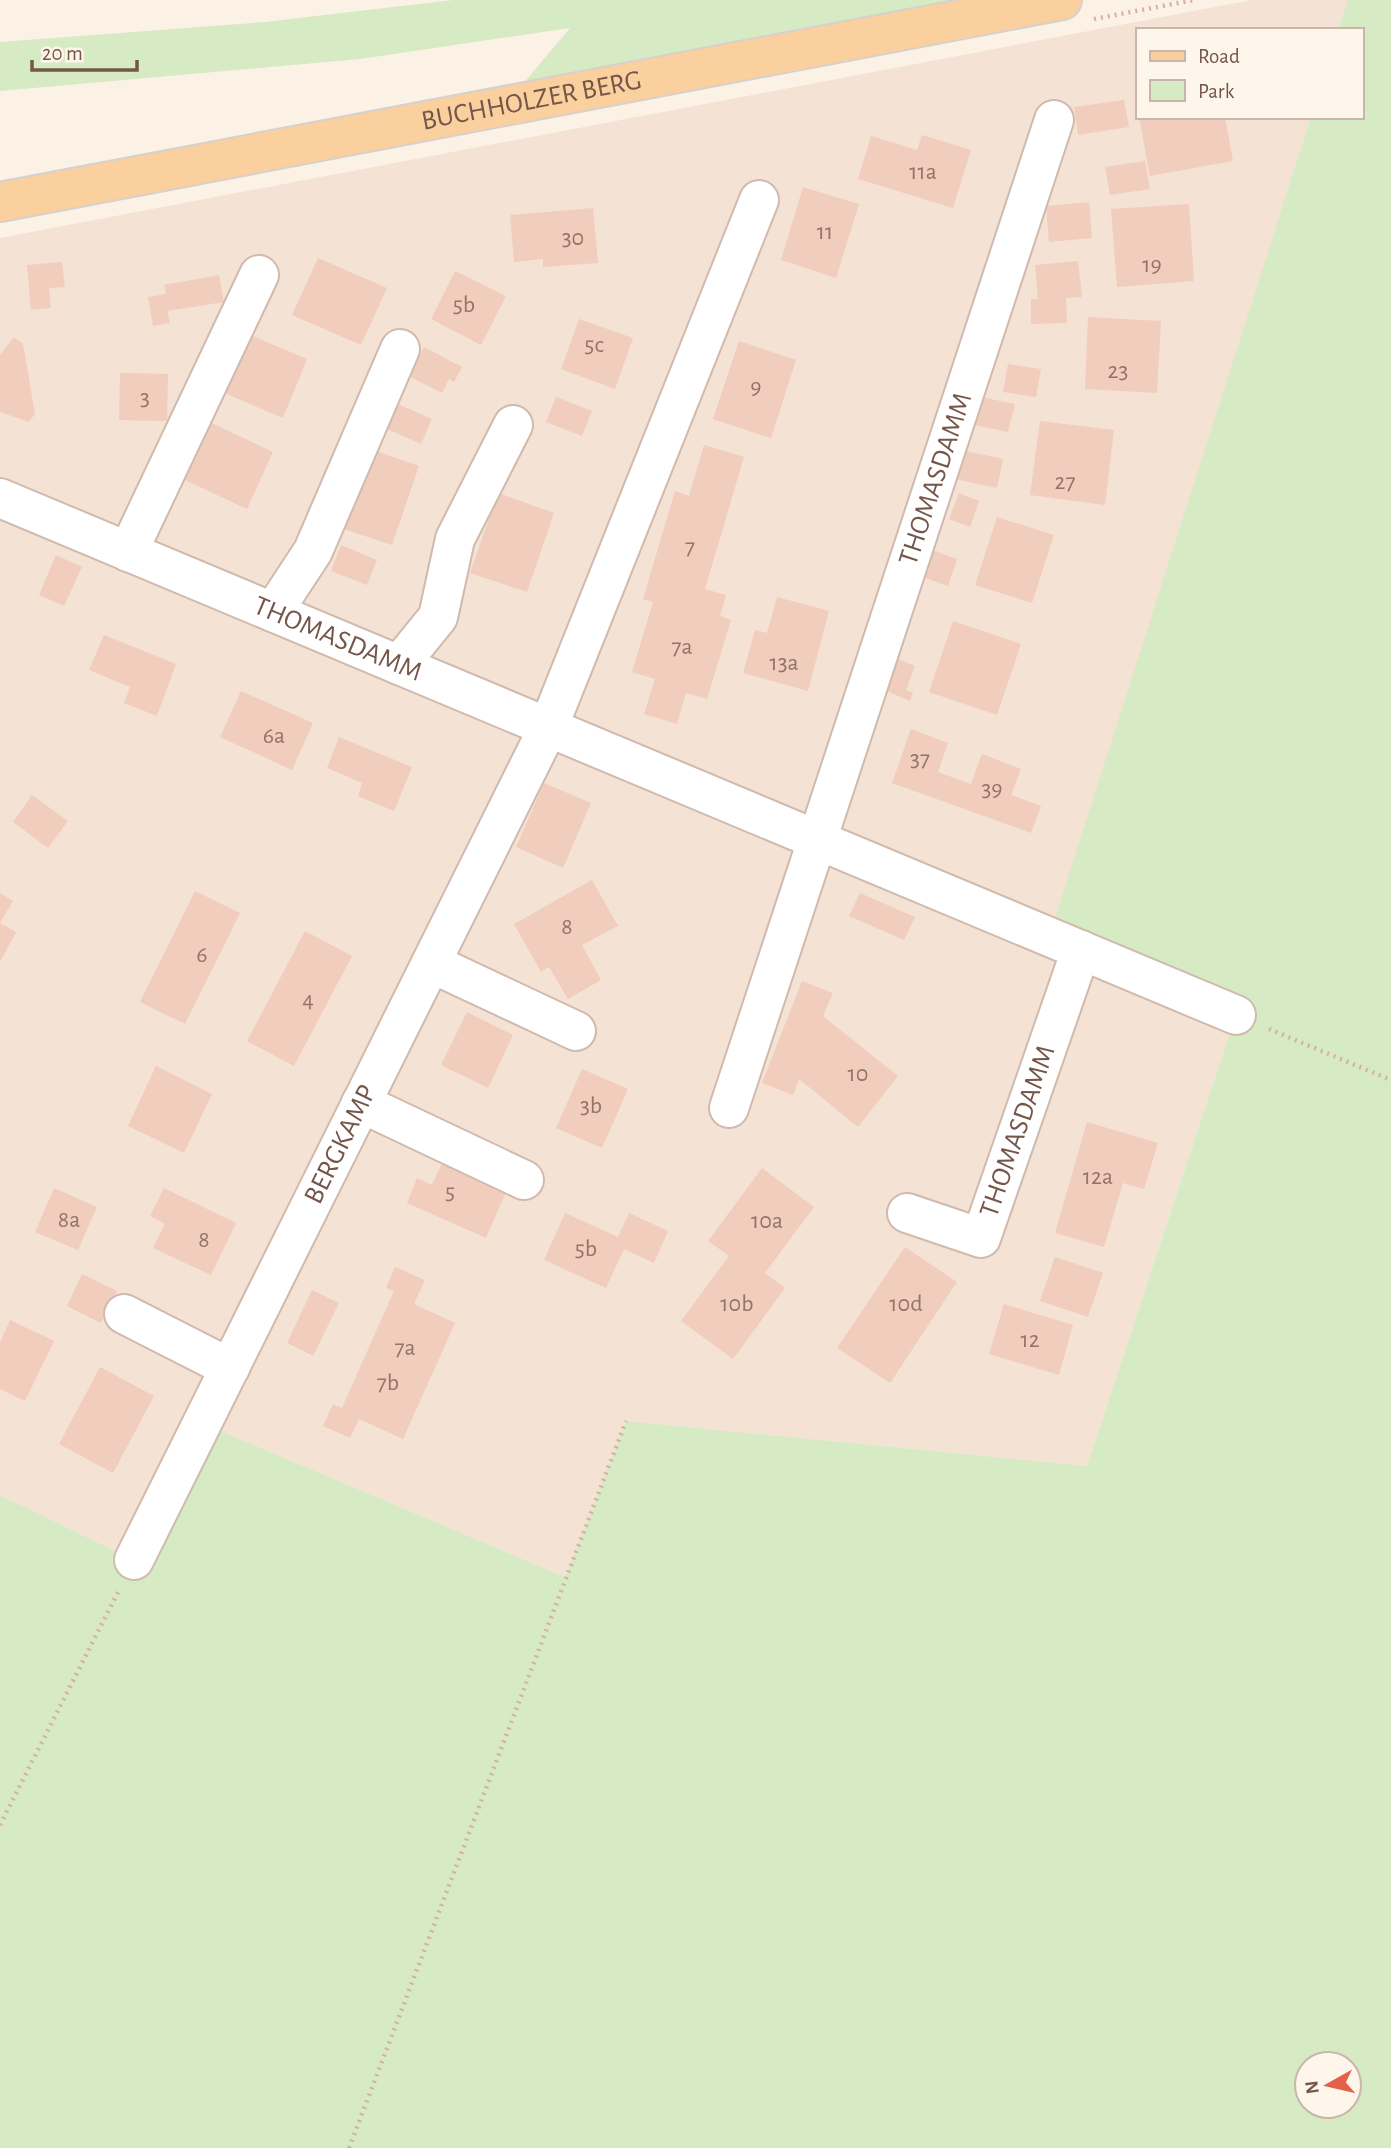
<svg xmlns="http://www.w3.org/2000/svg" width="1391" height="2148" viewBox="0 0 1391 2148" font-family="'Alegreya Sans',sans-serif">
<rect width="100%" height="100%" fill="#fcf1e5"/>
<path fill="#f4e2d4" d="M1252 0H1348L1338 30H1137V117H1311L1050 936 1236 1015 1087 1466 626 1421 565 1577 202 1423 134 1560 0 1495V238Z"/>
<path fill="#d6eac4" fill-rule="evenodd" d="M453 0H1062L506 104 570 28 360 59 0 91V42L265 22Z
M1348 0H1391V2148H0V1495L134 1560 202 1423 565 1577 626 1421 1087 1466 1236 1015 1049 937 1311 117H1361V30H1338ZM1307 2064H1349V2106H1307Z"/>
<path fill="#f1cdbd" d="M1124 100 1129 127 1078 135 1074 107Z
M1139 117H1225L1233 161 1150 176Z
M922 135 971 150 953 208 858 179 871 136 917 150Z
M1145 161 1150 189 1110 195 1105 167Z
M803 187 859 204 836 278 781 260Z
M1089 202 1092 238 1049 242 1046 206Z
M1189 204 1194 281 1117 287 1111 209Z
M593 208 598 263 543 267V259L514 262 510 215Z
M318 258 387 288 361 345 292 315Z
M1078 261 1082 297 1066 298 1067 323 1031 324V299H1038L1035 265Z
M62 262 65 287 49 288 51 308 31 310 27 265Z
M455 271 506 296 481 345 431 319Z
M219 275 224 302 167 311 170 323 153 326 148 297 166 294 164 285Z
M1088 317 1161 321 1157 393 1085 389Z
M579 319 633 338 615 389 561 369Z
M246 333 307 359 283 418 222 392Z
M14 337 23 344 35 414 29 422 0 412V355Z
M739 341 796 360 771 438 713 419Z
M424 347 462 367 454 382 449 379 442 393 409 376Z
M1008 364 1041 369 1036 397 1003 392Z
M120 373 168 374 167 421 119 420Z
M976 396 1015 404 1008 432 970 424Z
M556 397 592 411 582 436 546 422Z
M398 404 432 419 421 444 387 429Z
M1040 421 1114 430 1105 505 1030 495Z
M212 423 273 452 247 509 185 480Z
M704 445 744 457 705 589 726 595 720 616 731 620 707 699 686 693 677 724 644 714 655 679 632 672 653 602 643 599 675 491 689 496Z
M362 446 419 466 392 545 335 526Z
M961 450 1003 459 997 488 955 479Z
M498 493 554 513 527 592 470 573Z
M959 493 979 501 970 527 949 519Z
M997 517 1054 535 1032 603 975 585Z
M341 545 377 560 367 585 331 571Z
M926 548 957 559 948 586 917 575Z
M56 555 82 567 64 606 39 595Z
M777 597 829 611 808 691 743 673 755 630 767 633Z
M953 621 1021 644 997 715 929 692Z
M104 635 176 664 157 716 124 703 130 687 89 670Z
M886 654 915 666 906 690 913 693 910 701 873 685Z
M241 691 313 723 292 770 220 737Z
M911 729 948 743 938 772 971 784 982 754 1021 769 1011 795 1041 806 1031 833 892 783Z
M339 737 412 767 394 811 358 796 362 783 327 768Z
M544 783 591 803 563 868 516 847Z
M32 795 68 821 48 848 13 822Z
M592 880 618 926 582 945 601 980 568 999 549 967 541 972 514 924Z
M195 891 240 913 185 1024 140 1002Z
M0 893 13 901 0 923 16 932 0 962Z
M860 893 915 917 904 940 849 916Z
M305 931 352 956 294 1066 247 1041Z
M802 981 833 993 823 1016 898 1076 858 1127 799 1079 793 1095 762 1083Z
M467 1012 513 1035 488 1088 441 1065Z
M156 1066 212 1094 184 1153 128 1126Z
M582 1069 628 1089 602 1148 556 1128Z
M1087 1122 1158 1143 1144 1189 1123 1183 1104 1247 1055 1233Z
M445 1157 509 1185 486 1238 407 1203 417 1178 432 1185Z
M762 1168 814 1207 765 1273 785 1288 733 1359 681 1321 729 1256 708 1241Z
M54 1188 97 1207 78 1250 35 1232Z
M164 1188 236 1223 211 1275 153 1248 165 1224 150 1216Z
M565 1213 618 1237 629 1213 668 1231 654 1263 624 1249 606 1288 544 1260Z
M905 1247 957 1282 890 1383 837 1348Z
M1055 1257 1103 1273 1088 1317 1040 1301Z
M395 1267 425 1280 414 1304 455 1323 403 1439 359 1419 350 1438 323 1426 333 1404 342 1408 394 1291 386 1288Z
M82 1274 117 1291 101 1323 67 1306Z
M312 1290 339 1303 313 1356 287 1343Z
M1004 1304 1073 1325 1059 1375 989 1354Z
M10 1320 54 1341 25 1401 0 1389V1342Z
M100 1367 154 1396 113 1473 59 1444Z"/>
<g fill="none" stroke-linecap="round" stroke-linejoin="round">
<defs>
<g id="minor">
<path id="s1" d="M0 498 1236 1015"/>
<path d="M128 552 259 275"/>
<path d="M273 612 313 551 400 349"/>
<path d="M399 665 438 617 455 539 513 425"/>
<path d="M431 963 576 1031"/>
<path d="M361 1103 524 1180"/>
<path id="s2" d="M729 1108 1054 120"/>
<path id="s3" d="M907 1213 981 1238 1081 950"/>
<path d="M124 1314 230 1368"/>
<path id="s4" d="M134 1560 548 728 759 200"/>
</g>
<g id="major">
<path id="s5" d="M0 202 1062 0"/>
</g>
</defs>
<use href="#minor" stroke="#d0baae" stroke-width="42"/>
<use href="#major" stroke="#d8d0cc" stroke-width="42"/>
<path stroke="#d6b0a0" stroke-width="4.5" stroke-dasharray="2 5" stroke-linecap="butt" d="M1094 19 1194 0
M1269 1029 1391 1080
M0 1825 118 1592
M349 2148 626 1421"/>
<use href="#minor" stroke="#fff" stroke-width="38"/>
<use href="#major" stroke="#fad09e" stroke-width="38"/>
</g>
<g text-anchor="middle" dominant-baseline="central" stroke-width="6" stroke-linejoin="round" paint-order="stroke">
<g font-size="24" fill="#947467">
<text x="923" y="172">11a</text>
<text x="825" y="232">11</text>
<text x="573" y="238">30</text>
<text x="1152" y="265">19</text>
<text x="464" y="305">5b</text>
<text x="594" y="345">5c</text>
<text x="1118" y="371">23</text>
<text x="756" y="387">9</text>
<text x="145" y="398">3</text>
<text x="1065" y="482">27</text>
<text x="690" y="547">7</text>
<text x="682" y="647">7a</text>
<text x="784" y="663">13a</text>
<text x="274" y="736">6a</text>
<text x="920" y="759">37</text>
<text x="992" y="789">39</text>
<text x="567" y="927">8</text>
<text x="202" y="955">6</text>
<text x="308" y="1000">4</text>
<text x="858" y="1074">10</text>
<text x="591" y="1106">3b</text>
<text x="1098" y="1177">12a</text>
<text x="450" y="1192">5</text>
<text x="69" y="1220">8a</text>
<text x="767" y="1221">10a</text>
<text x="204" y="1240">8</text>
<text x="586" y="1249">5b</text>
<text x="737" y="1304">10b</text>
<text x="906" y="1304">10d</text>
<text x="1030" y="1340">12</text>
<text x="405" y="1348">7a</text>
<text x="388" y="1383">7b</text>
</g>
<g font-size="28" fill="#75564a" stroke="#fff6eb">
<text stroke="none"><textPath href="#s5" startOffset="541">BUCHHOLZER BERG</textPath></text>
<text stroke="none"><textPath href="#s2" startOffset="662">THOMASDAMM</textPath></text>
<text stroke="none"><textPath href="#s1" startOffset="366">THOMASDAMM</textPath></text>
<text stroke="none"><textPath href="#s3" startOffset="191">THOMASDAMM</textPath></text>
<text stroke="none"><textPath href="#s4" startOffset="464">BERGKAMP</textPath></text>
</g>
</g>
<rect x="1136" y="28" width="228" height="91" fill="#fff6eb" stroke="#c8b6ab" stroke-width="2"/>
<rect x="1150" y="51" width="35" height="10" fill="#fad09e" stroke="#c8b6ab" stroke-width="2"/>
<text x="1198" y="63" font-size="21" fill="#75564a">Road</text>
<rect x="1150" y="80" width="35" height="21" fill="#d6eac4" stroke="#c8b6ab" stroke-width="2"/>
<text x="1198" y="98" font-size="21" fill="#75564a">Park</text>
<g transform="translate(1328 2085) rotate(262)"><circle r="33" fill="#fff6eb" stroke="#c8b6ab" stroke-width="2"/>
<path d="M0-5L12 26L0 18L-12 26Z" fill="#e5604b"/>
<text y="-10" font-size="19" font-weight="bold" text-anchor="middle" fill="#75564a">N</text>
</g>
<path d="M32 60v10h105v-10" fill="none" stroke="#75564a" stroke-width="3.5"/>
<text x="42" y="60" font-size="21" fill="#75564a" stroke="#fff6eb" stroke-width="5" paint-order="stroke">20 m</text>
</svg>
